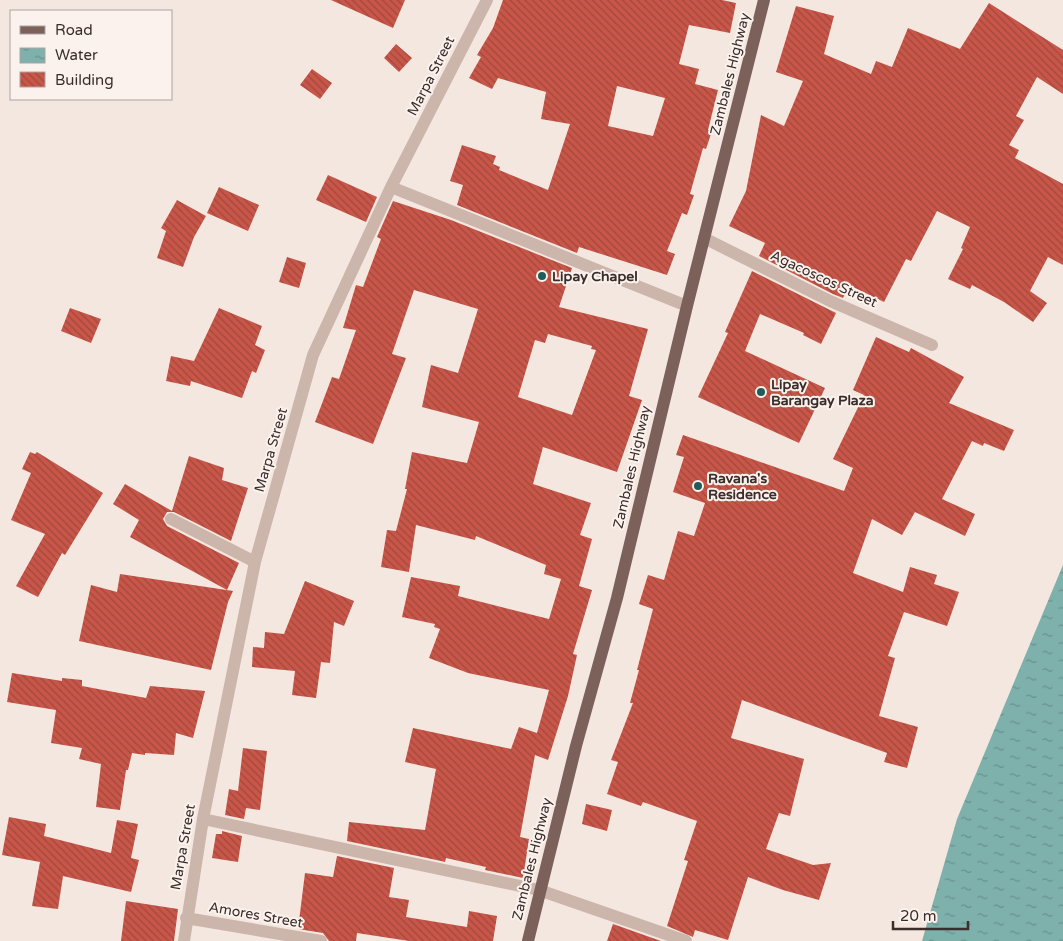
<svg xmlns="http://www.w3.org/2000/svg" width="1063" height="941" viewBox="0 0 1063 941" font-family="'Varela Round',sans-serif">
<defs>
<pattern id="water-ripples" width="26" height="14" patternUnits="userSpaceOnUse" patternTransform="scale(1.25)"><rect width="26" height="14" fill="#7eb1ac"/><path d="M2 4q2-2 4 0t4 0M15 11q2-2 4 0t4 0" fill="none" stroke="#68908c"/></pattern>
<pattern id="building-back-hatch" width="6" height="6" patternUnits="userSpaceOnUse" patternTransform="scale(1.25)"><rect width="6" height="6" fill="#c85649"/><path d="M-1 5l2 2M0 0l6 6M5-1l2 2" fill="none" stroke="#a3483d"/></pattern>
</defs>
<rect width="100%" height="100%" fill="#f4e7e0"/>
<path fill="url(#water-ripples)" d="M1063 565V941H922L957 819Z"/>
<path fill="url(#building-back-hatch)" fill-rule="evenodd" d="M331 0H405L393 28Z
M503 0H722L736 3 730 33 689 25 679 64 699 69 695 84 718 90 708 130 712 131 706 149 703 148 690 194 694 195 687 215 682 213 667 251 675 254 667 275 579 247 577 253 457 205 463 185 450 181 462 145 496 156 493 164 500 167 499 170 548 190 570 124 541 119 546 92 498 78 492 89 469 78 481 57 477 55 493 28ZM617 86 665 98 653 136 608 126Z
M989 3 1063 50V94L1037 77 1016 116 1024 120 1009 145 1019 150 1015 158 1063 184V265L1048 257 1030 291 1047 303 1033 322 1004 302 972 285 970 289 948 279 963 249 961 248 970 227 937 211 911 261 906 259 884 302 849 285 843 298 833 294 759 256 765 243 729 226 746 191 761 115 784 126 803 81 776 72 796 6 834 16 824 54 871 74 876 61 892 67 908 28 960 49Z
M396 44 412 58 399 72 384 58Z
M312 69 332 83 320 99 300 85Z
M328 175 377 197 366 222 316 200Z
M219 187 259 205 248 231 207 213Z
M177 200 206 216 194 237 183 267 157 258 166 231 161 228Z
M393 201 451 220 572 268 559 307 648 329 629 396 642 400 617 472 543 447 533 484 591 503 580 535 592 539 579 586 592 590 573 654 577 655 568 696 548 760 535 755 520 837 529 839 523 878 485 870 486 867 446 858 445 862 441 861 347 841 349 822 425 830 436 769 405 762 413 728 511 749 519 727 537 733 549 690 468 673 429 658 440 629 434 627 435 624 402 617 411 577 460 586 458 596 549 619 561 579 544 574 546 565 476 536 475 540 416 525 409 572 381 567 387 530 396 531 407 489H405L412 452 467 463 479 422 422 407 431 365 458 373 478 309 414 290 392 354 406 358 373 444 315 422 332 377 339 379 356 330 343 328 356 285 363 287 381 239 377 237ZM548 334 592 346 591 349 596 350 572 415 518 397 535 340 545 343Z
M287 257 306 263 299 288 279 282Z
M752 271 836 313 821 344 803 335 804 333 760 314 745 351 825 388 799 443 698 397 728 333 725 332Z
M70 308 101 319 91 343 61 331Z
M219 308 262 326 255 345 265 350 256 373 252 371 242 398 191 381 190 386 166 381 171 356 194 361Z
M876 337 909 352 911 348 964 377 949 403 1014 430 1004 451 984 443 983 446 972 441 942 499 975 514 965 536 915 512 902 535 872 519 853 573 903 592 910 567 937 575 934 584 959 592 947 626 904 612 888 656 895 658 879 716 918 727 907 768 884 762 887 753 742 700 731 738 804 759 790 816 779 813 766 849 813 865 831 863 819 900 783 890 748 877 728 940 695 930 693 937 667 926 688 861 684 860 697 821 643 802 641 806 607 794 618 762 611 760 633 703H630L639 670H637L653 609 639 604 648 575 664 580 678 531 694 536 705 503 673 492 684 457 676 455 683 435 844 491 853 468 833 459 864 395 853 390Z
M30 452 35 454 37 452 103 493 65 555 62 553 38 597 16 586 45 534 11 520 31 473 22 469Z
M189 456 224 468 222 480 248 488 231 541 174 512H167L163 519 167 526 239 563 227 590 130 537 139 520 113 504 125 484 172 511Z
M120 574 233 591 228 602 211 670 79 641 91 585 117 592Z
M305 581 354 601 344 626 334 622 330 663 321 662 316 698 292 695 295 671 252 667 253 647 264 648 265 632 284 634Z
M12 673 62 681V678L82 680V686L146 698 150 686 205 691 193 738 176 733 174 755 145 753V755L132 753 128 770H126L120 810 96 807 101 764 79 759 82 748 51 743 56 710 7 702Z
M243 748 267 751 260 810 246 808 244 819 225 815 229 789 238 791Z
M586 804 612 810 607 831 582 824Z
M9 817 46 824 44 836 111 853 117 820 138 824 131 858 139 860 131 892 63 876 58 909 32 906 40 862 2 855Z
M222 831 242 836 238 862 212 858 216 834H222Z
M337 856 394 868 389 897 409 900 406 917 467 927 469 911 497 916 493 941H409L357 933 356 941H329L323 933 298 929 305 873 333 877Z
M126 901 178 909 174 941H121Z
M613 924 661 941H607Z"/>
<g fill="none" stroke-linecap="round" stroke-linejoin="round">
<path stroke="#ccb5ab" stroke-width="12" d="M391 187 687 306
M704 238 830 301 932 345
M171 519 255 562
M203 819 539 890 686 941
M186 918 321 941
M184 941 203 819 255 562 313 355 391 187 487 0"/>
<path stroke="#7c615b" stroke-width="12" d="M528 941 576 746 617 598 687 306 764 0"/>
</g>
<g fill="#1e5d58" stroke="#fbf2ed" stroke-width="2">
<circle cx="542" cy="276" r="5"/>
<circle cx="761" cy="392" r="5"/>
<circle cx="698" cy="486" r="5"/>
</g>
<g text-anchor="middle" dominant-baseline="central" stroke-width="4" stroke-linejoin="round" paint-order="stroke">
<g font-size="14" fill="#3a2d2a" stroke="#fbf2ed">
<text transform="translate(730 74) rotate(-76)">Zambales Highway</text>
<text transform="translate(431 76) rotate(-63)">Marpa Street</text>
<text transform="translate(824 279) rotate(25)">Agacoscos Street</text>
<text transform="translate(271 450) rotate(-74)">Marpa Street</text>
<text transform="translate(632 467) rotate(-77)">Zambales Highway</text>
<text transform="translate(183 847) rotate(-80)">Marpa Street</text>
<text transform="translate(532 859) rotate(-76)">Zambales Highway</text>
<text transform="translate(256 915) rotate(10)">Amores Street</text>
</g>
<g font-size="14" font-weight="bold" fill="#3a2d2a" stroke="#fbf2ed" text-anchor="start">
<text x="552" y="276">Lipay Chapel</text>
<text x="771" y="384">Lipay<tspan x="771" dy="16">Barangay Plaza</tspan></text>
<text x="708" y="478">Ravana's<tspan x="708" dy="16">Residence</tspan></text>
</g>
</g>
<rect x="10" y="10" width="162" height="90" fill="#fbf2ed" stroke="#aea39f"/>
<rect x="20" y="26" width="25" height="8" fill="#7c615b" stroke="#aea39f"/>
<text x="55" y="35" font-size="15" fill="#3a2d2a">Road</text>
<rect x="20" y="48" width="25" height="15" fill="url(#water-ripples)" stroke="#aea39f"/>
<text x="55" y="60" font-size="15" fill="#3a2d2a">Water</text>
<rect x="20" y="72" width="25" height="15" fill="url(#building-back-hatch)" stroke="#aea39f"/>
<text x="55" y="85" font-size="15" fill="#3a2d2a">Building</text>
<path d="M893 921v8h75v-8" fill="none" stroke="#3a2d2a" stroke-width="2.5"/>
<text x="900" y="921" font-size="15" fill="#3a2d2a" stroke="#fbf2ed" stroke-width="4" paint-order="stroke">20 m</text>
</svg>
